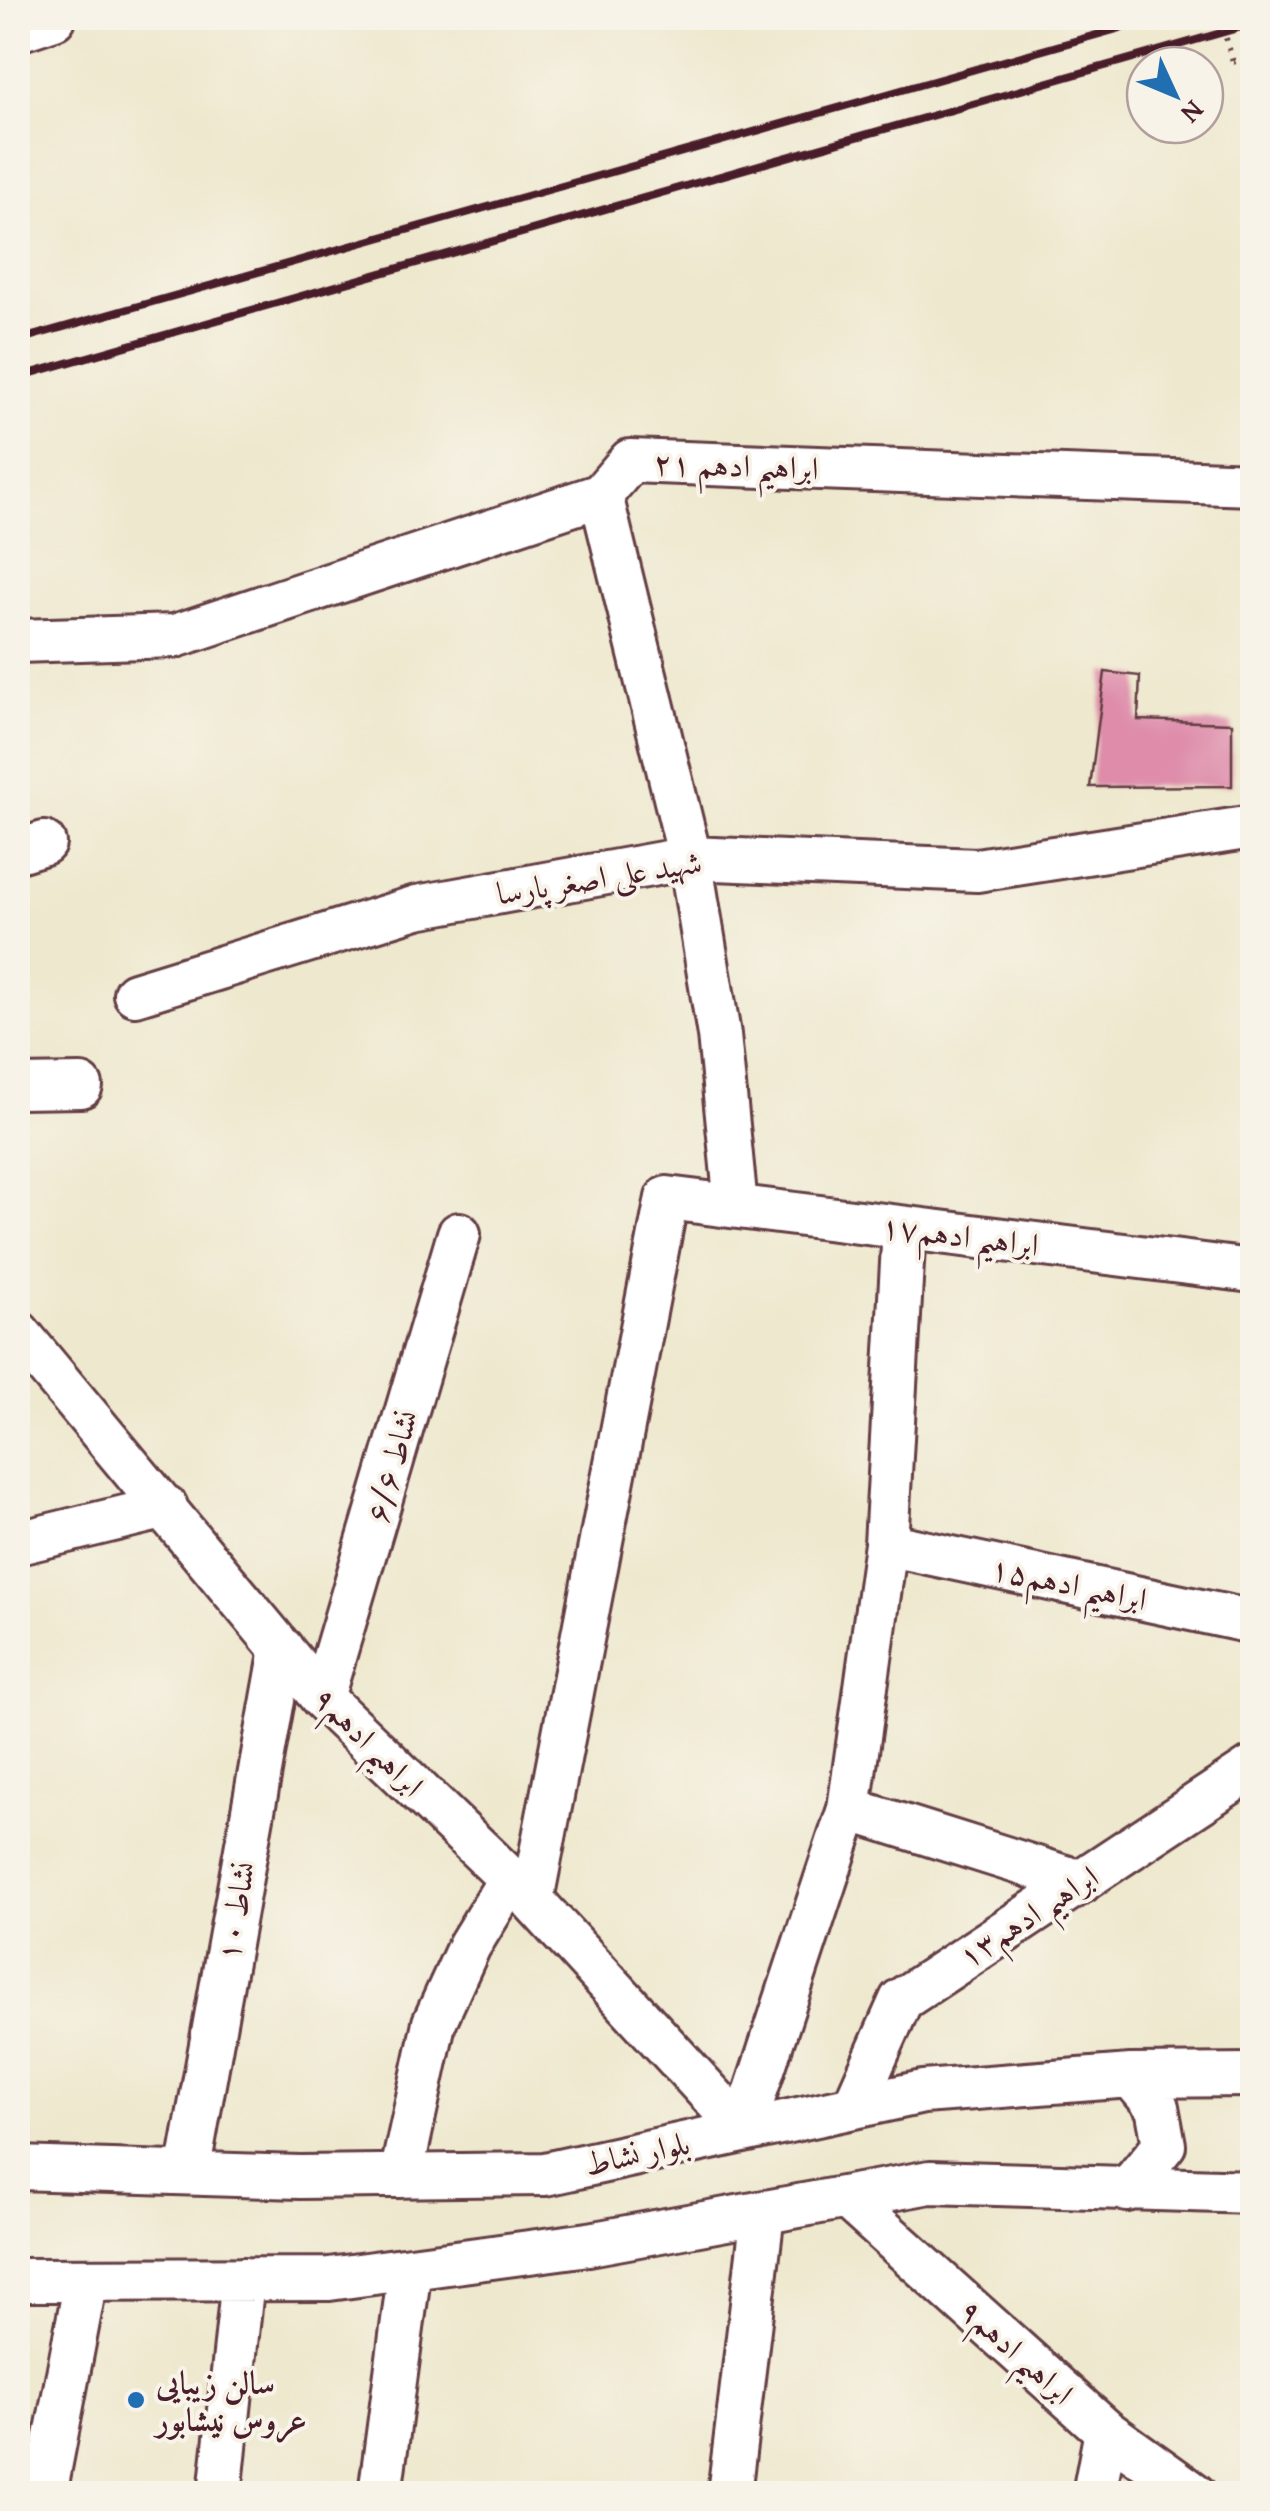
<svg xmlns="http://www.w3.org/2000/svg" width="1270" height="2511" viewBox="0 0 1270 2511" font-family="'Gentium Book Plus',Amiri,serif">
<rect width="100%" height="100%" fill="#f7f3e8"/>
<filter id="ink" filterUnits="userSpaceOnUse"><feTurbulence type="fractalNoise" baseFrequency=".01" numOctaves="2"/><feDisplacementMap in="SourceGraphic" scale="20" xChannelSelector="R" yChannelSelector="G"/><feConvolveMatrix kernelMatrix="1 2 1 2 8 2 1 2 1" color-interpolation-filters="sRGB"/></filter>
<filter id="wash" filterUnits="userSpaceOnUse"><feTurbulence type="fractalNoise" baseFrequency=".0048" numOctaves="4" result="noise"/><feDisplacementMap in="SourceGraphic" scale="40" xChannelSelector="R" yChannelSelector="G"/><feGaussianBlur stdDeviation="2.25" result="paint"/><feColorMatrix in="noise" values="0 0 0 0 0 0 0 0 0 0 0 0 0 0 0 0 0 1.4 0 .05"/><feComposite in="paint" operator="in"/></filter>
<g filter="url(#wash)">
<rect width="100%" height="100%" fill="#eee8ce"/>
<g id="blocks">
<path fill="#de8caa" d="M1105 672 1140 676 1138 720 1232 723V786L1090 787Z"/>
</g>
</g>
<g filter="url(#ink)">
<use href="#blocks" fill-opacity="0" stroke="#633d43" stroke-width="2.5"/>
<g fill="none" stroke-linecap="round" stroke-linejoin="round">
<defs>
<path id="street" d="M18 30 54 18
M601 495 690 858 719 1035 736 1206
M18 641 175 636 601 495 630 461 1252 484
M18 851 44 843
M135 994 417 907 690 858 977 870 1252 827
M18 1087 81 1086
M18 1332 322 1698 532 1900 743 2130 849 1809 886 1544 904 1228
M18 1543 166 1507
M886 1544 1252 1622
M322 1698 459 1234
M849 1809 1081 1882
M532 1900 667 1198 1252 1271
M854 2106 901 2000 1252 1768
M18 2168 300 2177 545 2174 923 2092 1131 2076 1252 2075
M188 2173 282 1649
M401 2176 434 2023 469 1946 510 1879
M1127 2190 1164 2145 1157 2107 1131 2076
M847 2198 1106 2431 1194 2494
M18 2280 329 2279 589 2244 930 2182 1252 2192
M45 2494 86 2280
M220 2494 243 2279
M380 2494 410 2268
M729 2494 763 2213
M1094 2494 1106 2431"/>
</defs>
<use href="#street" stroke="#633d43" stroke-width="48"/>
<path stroke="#633d43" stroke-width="6" stroke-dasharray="2.5 8" stroke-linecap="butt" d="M1233 62 1252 56"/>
<use href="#street" stroke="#fff" stroke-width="42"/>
<path stroke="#4a1f2b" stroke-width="8" d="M18 340 1156 18
M18 377 1252 24"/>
<path stroke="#633d43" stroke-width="6" stroke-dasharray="2.5 8" stroke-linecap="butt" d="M1220 18 1233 62"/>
</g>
</g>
<circle fill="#1f6fb2" stroke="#f7f3e8" stroke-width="4" cx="136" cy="2400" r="10"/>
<g text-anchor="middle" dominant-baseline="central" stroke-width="8" stroke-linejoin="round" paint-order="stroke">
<g font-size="32" fill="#4a1f2b" stroke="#f7f3e8">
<text transform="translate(736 465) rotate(2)">ابراهیم ادهم ۲۱</text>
<text transform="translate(599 877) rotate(-9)">شهید علی اصغر پارسا</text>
<text transform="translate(960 1235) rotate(7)">ابراهیم ادهم۱۷</text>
<text transform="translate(391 1466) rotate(-74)">نشاط ۶/۶</text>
<text transform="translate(1069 1583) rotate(12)">ابراهیم ادهم۱۵</text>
<text transform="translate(369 1741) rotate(45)">ابراهیم ادهم۹</text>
<text transform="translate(235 1911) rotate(-80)">نشاط ۱۰</text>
<text transform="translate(1028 1916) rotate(-33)">ابراهیم ادهم۱۳</text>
<text transform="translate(637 2153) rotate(-12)">بلوار نشاط</text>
<text transform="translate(1017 2351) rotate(42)">ابراهیم ادهم۹</text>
</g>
<g font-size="32" font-weight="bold" fill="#4a1f2b" stroke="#f7f3e8" text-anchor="start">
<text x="156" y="2382">سالن زیبایی<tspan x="156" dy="37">عروس نیشابور</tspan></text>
</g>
</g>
<rect width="1270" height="2511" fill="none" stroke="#f7f3e8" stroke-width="60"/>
<g transform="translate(1175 95) rotate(134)"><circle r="48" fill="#f7f3e8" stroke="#b29e9c" stroke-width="2.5"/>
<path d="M0-8L18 38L0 25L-18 38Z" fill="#1f6fb2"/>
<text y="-15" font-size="28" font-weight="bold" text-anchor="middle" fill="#4a1f2b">N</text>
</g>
</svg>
